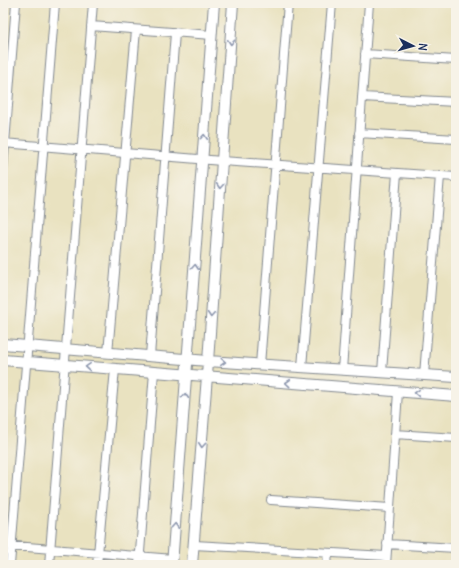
<svg xmlns="http://www.w3.org/2000/svg" width="459" height="568" viewBox="0 0 459 568" font-family="Delius,sans-serif">
<rect width="100%" height="100%" fill="#f7f3e8"/>
<filter id="ink" filterUnits="userSpaceOnUse"><feTurbulence type="fractalNoise" baseFrequency=".025" numOctaves="2"/><feDisplacementMap in="SourceGraphic" scale="8" xChannelSelector="R" yChannelSelector="G"/><feConvolveMatrix kernelMatrix="1 2 1 2 8 2 1 2 1" color-interpolation-filters="sRGB"/></filter>
<filter id="wash" filterUnits="userSpaceOnUse"><feTurbulence type="fractalNoise" baseFrequency=".012" numOctaves="4" result="noise"/><feDisplacementMap in="SourceGraphic" scale="16" xChannelSelector="R" yChannelSelector="G"/><feGaussianBlur stdDeviation="0.9" result="paint"/><feColorMatrix in="noise" values="0 0 0 0 0 0 0 0 0 0 0 0 0 0 0 0 0 1.4 0 .05"/><feComposite in="paint" operator="in"/></filter>
<g filter="url(#wash)">
<rect width="100%" height="100%" fill="#e9e2c0"/>
</g>
<g filter="url(#ink)">
<g fill="none" stroke-linecap="round" stroke-linejoin="round">
<defs>
<path id="minor" d="M91 26 212 35
M365 54 456 60
M362 97 456 102
M359 133 456 139
M3 143 222 161 456 177
M3 169 16 3
M108 353 136 30
M150 356 175 33
M260 365 288 3
M302 367 332 3
M342 370 369 3
M382 372 397 173
M424 375 440 176
M395 434 456 438
M271 500 390 508
M387 544 456 548
M3 545 173 559
M194 545 386 556
M10 565 55 3
M49 565 93 3
M97 565 115 369
M139 565 154 372
M327 565 328 553
M386 565 398 392"/>
<path id="tertiary" d="M3 344 208 361 456 377
M3 360 456 396
M172 565 214 3
M192 565 207 376 233 3"/>
</defs>
<use href="#minor" stroke="#82888f" stroke-width="10"/>
<use href="#tertiary" stroke="#82888f" stroke-width="12"/>
<use href="#minor" stroke="#fff" stroke-width="8"/>
<use href="#tertiary" stroke="#fff" stroke-width="10"/>
</g>
<defs><path id="oneway-chevron" d="M-2-3.5L2.5 0L-2 3.5" fill="none" stroke-width="1.6" stroke-linecap="round" stroke-linejoin="round"/></defs>
<g stroke="#8d97ae">
<use href="#oneway-chevron" transform="translate(231 42) rotate(94)"/>
<use href="#oneway-chevron" transform="translate(204 137) rotate(-86)"/>
<use href="#oneway-chevron" transform="translate(220 186) rotate(94)"/>
<use href="#oneway-chevron" transform="translate(195 267) rotate(-86)"/>
<use href="#oneway-chevron" transform="translate(211 315) rotate(94)"/>
<use href="#oneway-chevron" transform="translate(223 362) rotate(4)"/>
<use href="#oneway-chevron" transform="translate(88 367) rotate(-176)"/>
<use href="#oneway-chevron" transform="translate(288 383) rotate(-175)"/>
<use href="#oneway-chevron" transform="translate(417 393) rotate(-176)"/>
<use href="#oneway-chevron" transform="translate(185 396) rotate(-86)"/>
<use href="#oneway-chevron" transform="translate(202 445) rotate(95)"/>
<use href="#oneway-chevron" transform="translate(175 526) rotate(-86)"/>
</g>
</g>
<rect width="459" height="568" fill="none" stroke="#f7f3e8" stroke-width="16"/>
<g transform="translate(413 46) rotate(96)" stroke="#f7f3e8" stroke-width="3" paint-order="stroke">
<path d="M0-3L7 15L0 10L-7 15Z" fill="#1b2f5e"/>
<text y="-6" font-size="11" font-weight="bold" text-anchor="middle" fill="#1b2f5e">N</text>
</g>
</svg>
